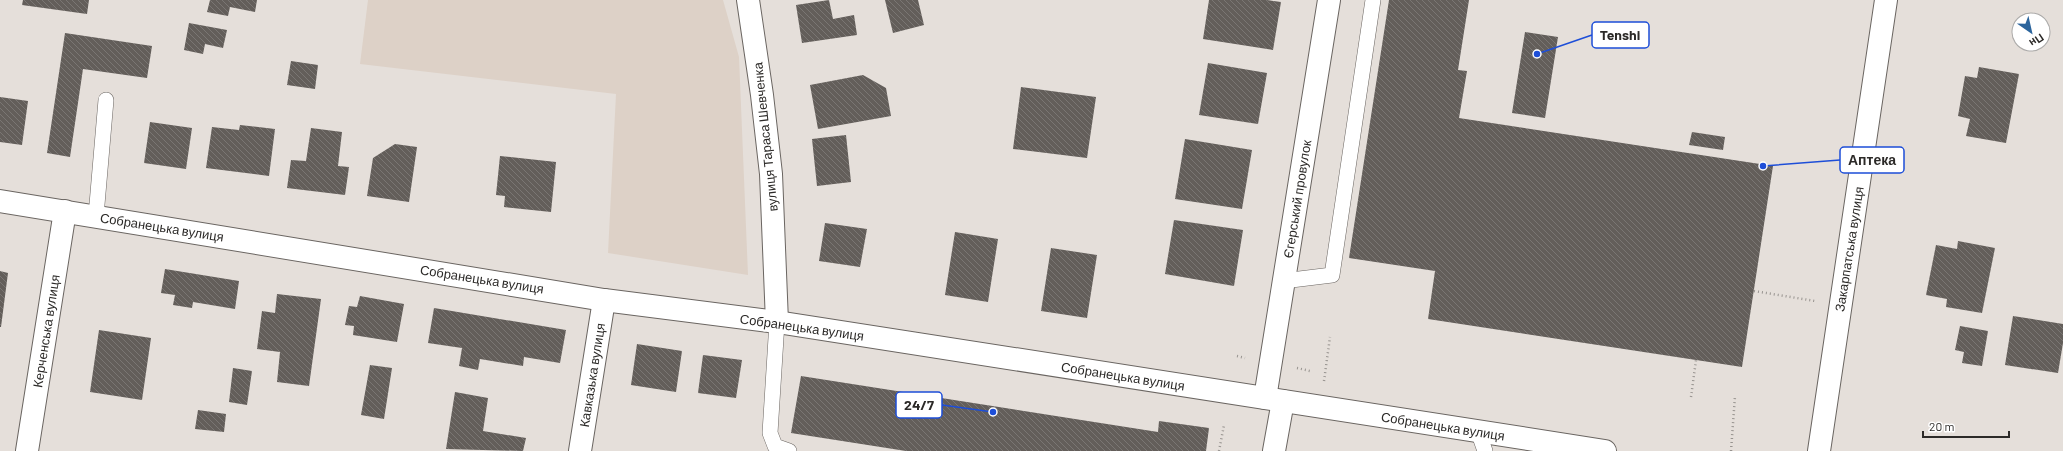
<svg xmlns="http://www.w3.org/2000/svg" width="2063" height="451" viewBox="0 0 2063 451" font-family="Barlow,sans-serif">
<defs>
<pattern id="building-back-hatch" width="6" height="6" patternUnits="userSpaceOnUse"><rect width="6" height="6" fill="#635e5a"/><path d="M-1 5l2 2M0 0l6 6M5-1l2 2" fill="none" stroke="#7a7673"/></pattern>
</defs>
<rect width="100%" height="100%" fill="#e5dfda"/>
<path fill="#ddd1c7" d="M368 0H723L739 57 748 275 608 253 616 94 360 64Z"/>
<path fill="url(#building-back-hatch)" d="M23 0H89L87 14 22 5Z
M210 0H257L255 12 230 7 228 16 207 12Z
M829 0 833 19 854 15 857 35 802 43 796 5Z
M885 0H918L924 25 893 33Z
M1209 0H1267L1281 2 1273 50 1203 39Z
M1389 0H1469L1458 70 1467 71 1459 118 1773 166 1742 367 1428 319 1435 271 1349 258Z
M189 23 227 30 223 48 205 44 203 54 184 50Z
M1525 32 1558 37 1545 118 1512 113Z
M65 33 152 46 147 78 83 69 70 157 47 153Z
M291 61 318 65 315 89 287 85Z
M1208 63 1267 73 1258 124 1199 115Z
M1979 67 2019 74 2006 143 1966 136 1970 119 1958 116 1965 76 1977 78Z
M863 75 886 88 891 116 818 129 810 85Z
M1021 87 1096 97 1087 158 1013 149Z
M0 97 28 101 22 145 0 142Z
M150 122 192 128 186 169 144 163Z
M240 125 275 129 269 176 206 168 212 127 239 130Z
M311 128 342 132 338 166 349 167 345 195 287 188 291 160 306 161Z
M1692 132 1725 137 1723 150 1689 145Z
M846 135 851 182 817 186 812 139Z
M1185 139 1252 150 1242 209 1175 199Z
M395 144 417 147 409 202 367 196 373 158Z
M500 156 556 162 551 212 504 207 505 196 496 195Z
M1174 220 1243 230 1234 286 1165 274Z
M825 223 867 229 860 267 819 261Z
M955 232 998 239 988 302 945 295Z
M1958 241 1995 248 1982 313 1946 307 1947 299 1926 295 1936 245 1957 249Z
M1051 248 1097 255 1087 318 1041 311Z
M165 269 239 281 235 309 193 302 192 308 173 305 175 295 161 293Z
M0 271 8 273 1 327H0Z
M277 294 321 299 309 386 277 382 280 352 257 349 262 311 275 313Z
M360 296 404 304 397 342 353 335 354 326 345 325 349 306 357 307Z
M434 308 566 330 560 363 524 357 523 366 480 359 478 370 459 366 462 348 428 343Z
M2013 316 2063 324V343L2058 373 2005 365Z
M1960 326 1988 331 1982 366 1962 363 1964 352 1955 350Z
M99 330 151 338 142 400 90 392Z
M637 344 682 351 676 392 631 385Z
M703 355 742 360 736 398 698 393Z
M370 365 392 368 384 419 361 415Z
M233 368 252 371 247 405 229 402Z
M801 376 1158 432 1159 421 1209 428 1206 451H906L791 433Z
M455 392 488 398 483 431 526 438 523 451 446 449Z
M198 410 226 414 224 432 195 429Z"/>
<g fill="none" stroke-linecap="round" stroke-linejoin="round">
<defs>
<path id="service" d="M96 216 106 100
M1283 281 1332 275 1373 0
M777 322 770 433 775 446 789 451
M1478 431 1485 451"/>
<path id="minor" d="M748 0 762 95 771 174 777 322
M1265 398 1329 0
M27 451 65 211
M580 451 604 300
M1274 451 1283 401"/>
<path id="tertiary" d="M1819 451 1886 0"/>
<path id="secondary" d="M0 201 604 300 777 322 1605 451"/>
</defs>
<use href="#service" stroke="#6a6561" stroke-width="16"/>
<use href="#minor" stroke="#6a6561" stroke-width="24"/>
<use href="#tertiary" stroke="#6a6561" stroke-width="24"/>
<use href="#secondary" stroke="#6a6561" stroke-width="24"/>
<path stroke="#97938f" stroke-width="2.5" stroke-dasharray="1 3" stroke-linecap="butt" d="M1754 291 1815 301
M1237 356 1245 358
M1297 368 1310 371
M1324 381 1330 337
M1691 397 1696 360
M1219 451 1224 425
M1731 451 1735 396"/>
<use href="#service" stroke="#fff" stroke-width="15"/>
<use href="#minor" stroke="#fff" stroke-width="22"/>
<use href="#tertiary" stroke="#fff" stroke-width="22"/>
<use href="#secondary" stroke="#fff" stroke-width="22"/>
</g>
<g text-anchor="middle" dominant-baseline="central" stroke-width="4" stroke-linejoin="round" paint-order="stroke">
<g font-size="13" fill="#2c2a28" stroke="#fff">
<text transform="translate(765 137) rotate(-96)">вулиця Тараса Шевченка</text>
<text transform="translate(1297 199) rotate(-81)">Єгерський провулок</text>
<text transform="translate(162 227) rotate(9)">Собранецька вулиця</text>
<text transform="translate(1849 249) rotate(-81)">Закарпатська вулиця</text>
<text transform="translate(482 279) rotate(9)">Собранецька вулиця</text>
<text transform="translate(802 327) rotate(8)">Собранецька вулиця</text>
<text transform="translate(46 331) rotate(-81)">Керченська вулиця</text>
<text transform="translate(592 375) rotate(-81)">Кавказька вулиця</text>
<text transform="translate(1123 376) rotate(9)">Собранецька вулиця</text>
<text transform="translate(1443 426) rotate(9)">Собранецька вулиця</text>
</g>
</g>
<path fill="none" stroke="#1d4ed8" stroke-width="1.5" d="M1537 54L1592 35M1763 166L1840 160M993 412L942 405"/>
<g fill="#1d4ed8" stroke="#fff" stroke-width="1.5">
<circle cx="1537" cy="54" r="4"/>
<circle cx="1763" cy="166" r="4"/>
<circle cx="993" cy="412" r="4"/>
</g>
<g fill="#fff" stroke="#1d4ed8" stroke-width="1.5">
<rect x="1592" y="22" width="57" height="26" rx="4"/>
<rect x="1840" y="147" width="64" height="26" rx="4"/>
<rect x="896" y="392" width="46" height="26" rx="4"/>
</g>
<g font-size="14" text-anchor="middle" font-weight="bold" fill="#2c2a28">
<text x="1620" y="40">Tenshi</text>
<text x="1872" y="165">Аптека</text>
<text x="919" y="410">24/7</text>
</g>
<g transform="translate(2031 32) rotate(146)"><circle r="19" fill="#ffffff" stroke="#abaaa9"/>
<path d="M0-3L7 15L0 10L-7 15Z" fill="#2b649c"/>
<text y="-6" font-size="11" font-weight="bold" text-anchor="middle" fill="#2c2a28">Пн</text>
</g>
<path d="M1923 431v6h86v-6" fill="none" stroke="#2c2a28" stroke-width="2"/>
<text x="1929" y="431" font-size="12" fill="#2c2a28" stroke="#ffffff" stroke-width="3" paint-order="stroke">20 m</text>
</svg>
